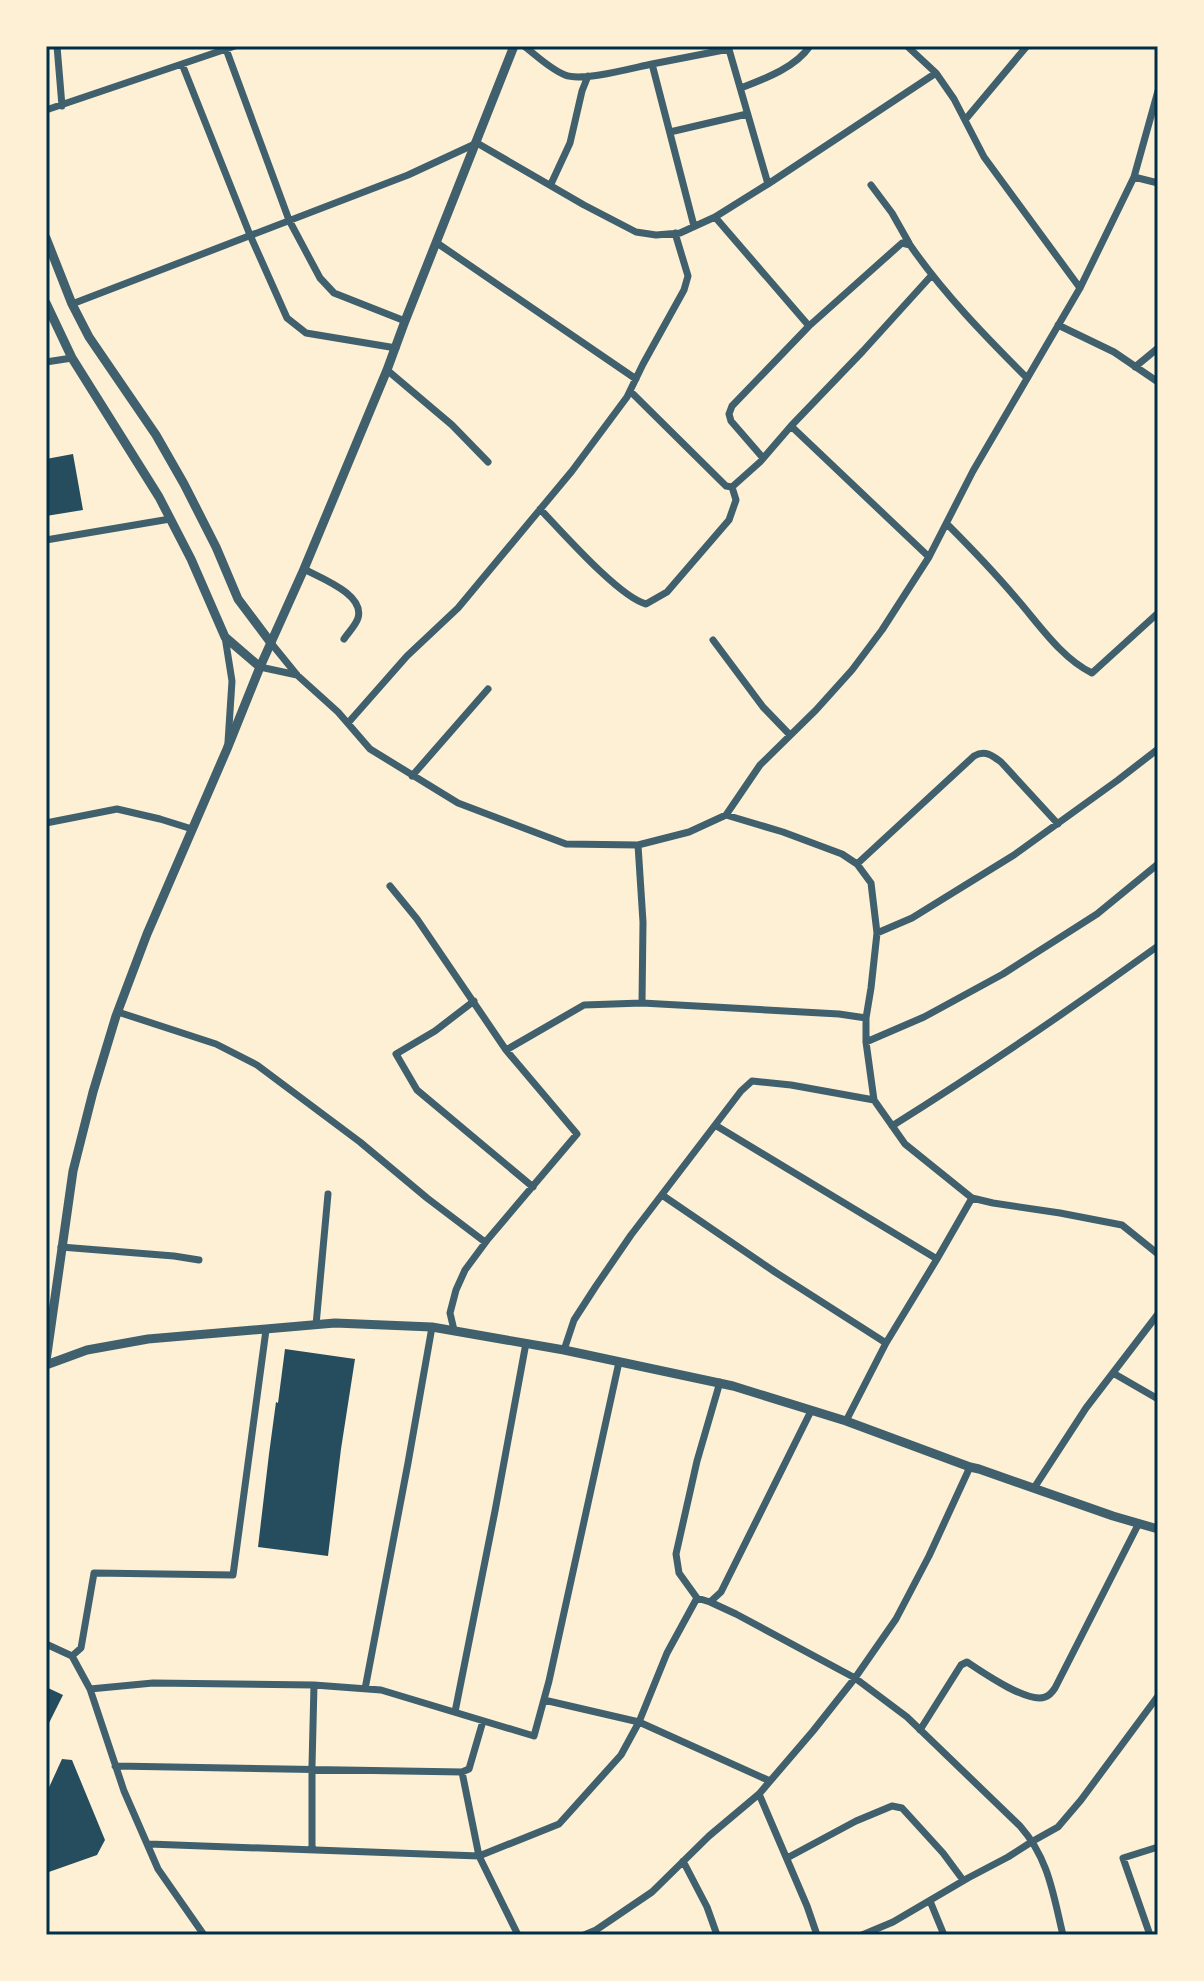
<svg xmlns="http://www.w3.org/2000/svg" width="1204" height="1981" viewBox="0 0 1204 1981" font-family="'Exo 2',sans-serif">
<rect width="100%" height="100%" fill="#fdf0d5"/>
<path fill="#264d5e" d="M73 454 83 510 46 516V459Z
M285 1349 355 1359 341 1449 328 1556 258 1547 269 1454 276 1402 278 1403Z
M46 1687 63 1695 46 1729Z
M62 1759 72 1760 105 1840 97 1855 46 1873V1794Z"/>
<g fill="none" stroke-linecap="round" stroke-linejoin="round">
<path stroke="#3f606c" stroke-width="7" d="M57 46 62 106
M524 46C537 56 550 69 565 75 582 82 632 68 652 64
M728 46 768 184 936 73 954 99 984 157 1080 288
M907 46 936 73
M226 49 289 220 320 278 334 293 405 321
M182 64 250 235 287 318 306 333 396 348
M741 88C764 79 795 68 810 46
M46 110 235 46
M965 120 1027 46
M670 132 747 114
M1134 177 1158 183
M551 184 570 143 582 91 588 76
M768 184 715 217 809 326 902 243 910 245C944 294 985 336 1027 378
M871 185 892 213 909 243
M694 226 652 64 729 49
M437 243 636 379
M72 304 408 175 477 143 584 205 636 232 656 235 680 233 715 217
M1058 325 1114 352 1158 382
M46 362 72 358
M1135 367 1158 348
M387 370 452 425 488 462
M630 391 726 486 732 487 760 462 791 426 929 557
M791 426 863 351 931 276
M763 458 731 421 729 414 732 406 809 326
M540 509C562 532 619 597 646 604L667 592 729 520 736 500 732 487
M947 524C971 548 994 572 1016 598 1038 623 1061 658 1092 673L1158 613
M46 540 170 519
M304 569C320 578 365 594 358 618 356 625 348 633 344 639
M225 637 232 681 228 742
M713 640 763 707 790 735
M271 643 297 675 338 712 370 749 458 803 566 844 638 845 689 832 726 815 783 832 842 854 857 864 871 883 877 933 871 988 866 1018V1042L874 1100 905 1144 972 1198 993 1203 1060 1213 1122 1225 1158 1254
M260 667 297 675
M348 723 407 656 458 608 572 471 627 397 643 364 684 290 688 276 675 233
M412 776 488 689
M726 815 760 765 816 710 852 670 882 630 929 557 973 471 1080 288 1134 177 1158 91
M46 823 117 809 160 819 192 829
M638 845 643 922 642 1003 839 1014 866 1018
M857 864 974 756C985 750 992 755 1001 762L1058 824
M390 886 417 919 506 1050 584 1005 642 1003
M877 933 912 918 1014 855 1118 780 1158 749
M474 1001 435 1031 396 1054 417 1090 533 1187
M118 1012 216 1044 257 1065 360 1142 427 1198 485 1242
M866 1042 924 1017 1003 974 1097 914 1158 864
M715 1125 937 1259 972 1198
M892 1126C983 1069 1071 1009 1158 946
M662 1195 775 1272 886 1343
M61 1247 174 1256 199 1260
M316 1325 328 1194
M454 1330 450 1313 456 1290 465 1270 488 1239 577 1134 506 1050
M564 1350 574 1320 596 1286 631 1235 741 1091 752 1081 791 1085 874 1100
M1113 1373 1158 1399
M720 1382 697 1461 676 1554 679 1573 697 1598 710 1602 736 1614 855 1678 907 1717 1020 1826C1049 1859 1053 1894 1063 1935
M846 1421 886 1343 937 1259
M1034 1488 1086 1408 1158 1314
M710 1602 721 1592 811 1411
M46 1644 72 1656 90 1689 124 1791 158 1869 204 1935
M72 1656 81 1648 94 1573 233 1575 266 1330
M90 1689 153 1683 314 1685
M365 1689 408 1463 432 1327
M544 1700 639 1722 770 1781
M455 1712 495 1511 526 1343
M920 1730 961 1665 967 1662C982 1672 1028 1704 1045 1697 1049 1696 1053 1691 1055 1688L1139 1523
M115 1766 462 1772 469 1769 483 1721
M462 1772 479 1856 518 1935
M759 1794 807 1906 817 1935
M149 1844 479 1856 559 1824 621 1755 639 1722 667 1653 697 1598
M312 1850V1766L314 1685 381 1690 534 1736 549 1681 619 1362
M787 1858 856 1821 892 1806 902 1808 943 1853 963 1880
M683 1861 707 1907 717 1935
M930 1901 944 1935
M584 1935 596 1930 652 1892 709 1836 759 1794 813 1731 855 1678 896 1619 929 1556 970 1467
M862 1935 893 1922 968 1878 1008 1857 1033 1841 1058 1827 1081 1800 1158 1696
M1150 1935 1123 1858 1158 1847"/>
<path stroke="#3f606c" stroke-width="9" d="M46 238 72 304 89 337 156 435 184 484 216 547 238 599 271 643
M46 303 72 358 159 497 191 559 225 637 260 667
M46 1361 73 1171 93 1092 116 1016 147 934 227 749 260 667 304 569 387 370 405 321 514 46
M46 1365 87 1350 148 1339 335 1323 432 1327 564 1350 733 1386 846 1421 970 1467 979 1469 1113 1516 1158 1529"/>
</g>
<rect width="1204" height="1981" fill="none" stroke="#fdf0d5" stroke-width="96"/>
<rect x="48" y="48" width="1108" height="1885" fill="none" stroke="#003049" stroke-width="3"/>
</svg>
